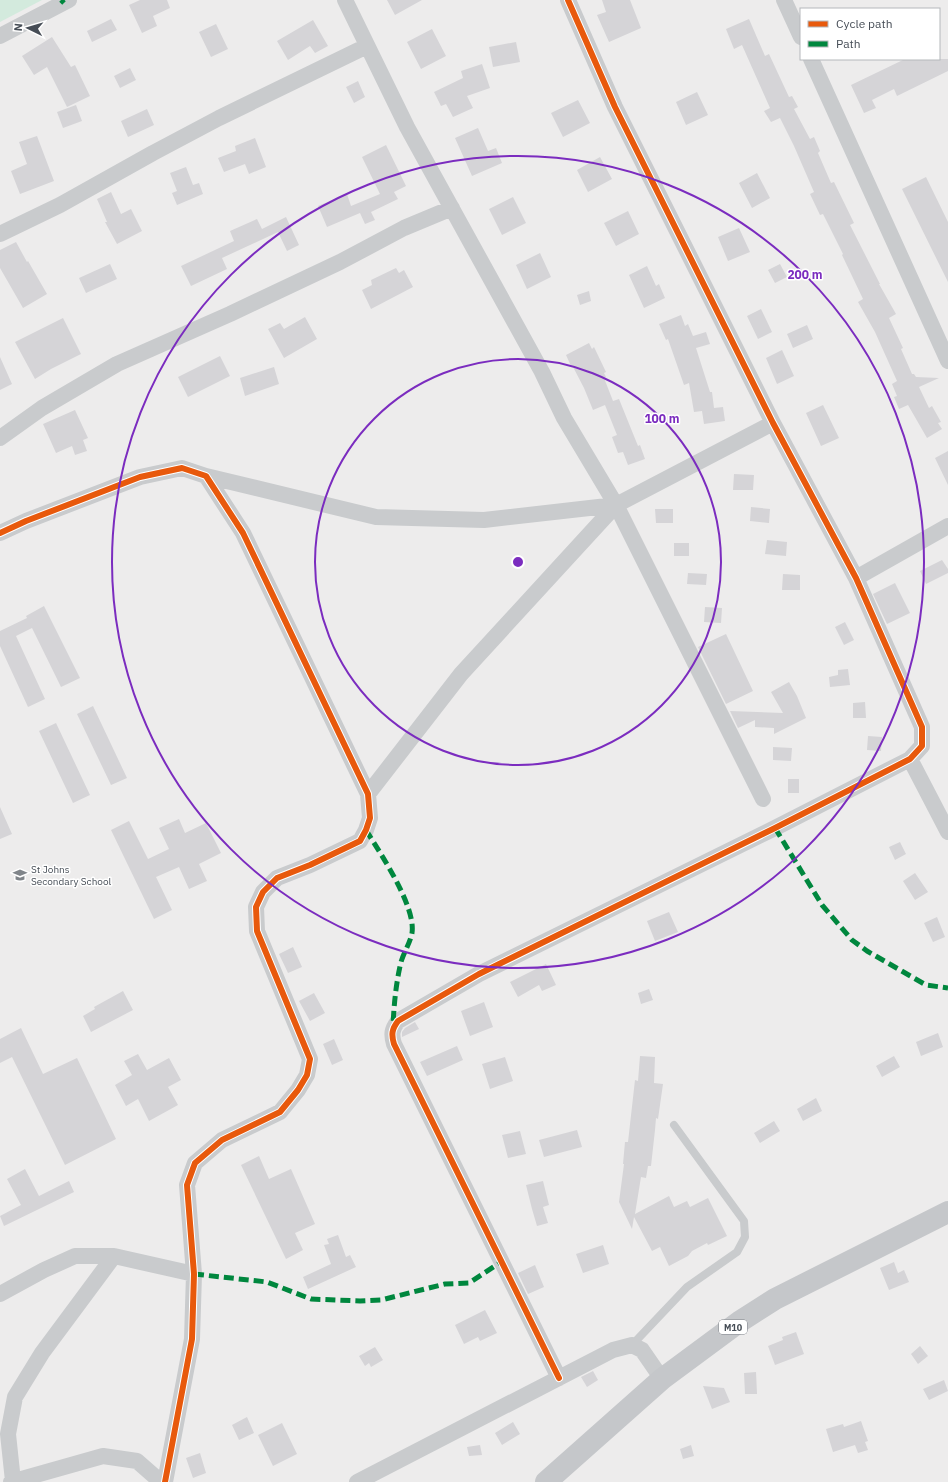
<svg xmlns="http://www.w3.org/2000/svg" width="948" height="1482" viewBox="0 0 948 1482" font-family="'IBM Plex Sans',sans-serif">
<rect width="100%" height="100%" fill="#edecec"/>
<path fill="#d3eadd" d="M0 0H42L0 22Z"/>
<path fill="#d5d4d7" d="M140 0H167L170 8 153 16 157 26 142 33 129 5Z
M387 0H422L395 15Z
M602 0H630L641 28 609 42 597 15 606 12Z
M111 19 117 30 92 42 87 31Z
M749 19 765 56 769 54 789 97 792 96 798 107 794 109 810 139 814 137 820 151 818 153 831 183 834 182 854 223 850 225 880 284H879L896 314 889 318 903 348 901 349 912 374H914L916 377 939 378 919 387 929 408 932 406 941 422 938 423 942 429 927 438 908 405 899 409 894 397 897 396 892 384 897 381 875 332 858 302 863 299 842 255 843 254 823 214 820 215 810 194 814 192 794 146 780 118 771 122 764 111 770 108 742 45 734 49 726 29Z
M313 20 328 46 315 53 310 46 288 60 277 41Z
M216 24 228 49 211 57 199 32Z
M432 29 446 56 421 69 407 42Z
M52 37 71 67 75 65 90 96 67 107 47 67 34 75 22 56Z
M516 42 520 62 493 67 489 47Z
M905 59H948V71L897 96 894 89 872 100 876 108 864 113 851 85Z
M482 64 490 88 467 96 473 108 453 117 446 104 441 106 434 92 463 78 461 71Z
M130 68 136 80 120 88 114 76Z
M358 81 365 97 354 103 346 87Z
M697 92 708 115 686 125 676 102Z
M578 100 590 123 563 137 551 113Z
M76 105 82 121 63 128 57 112Z
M147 109 154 125 128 137 121 121Z
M478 128 488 151 496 148 502 163 472 176 455 138Z
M37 136 54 181 20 194 11 171 27 164 19 142Z
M255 138 266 167 249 174 245 164 224 172 218 158 236 151 235 146Z
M386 145 406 186 394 192 398 199 371 212 375 220 365 224 360 213 327 227 318 206 347 194 351 206 380 194 362 157Z
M600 157 612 179 588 192 577 170Z
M186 167 193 185 199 183 203 194 177 205 172 193 177 191 170 173Z
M757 173 770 198 752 208 739 183Z
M926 177 948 222V282L902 189Z
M111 192 121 214 131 209 142 231 117 244 105 222H107L97 199Z
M513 197 526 223 502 235 489 209Z
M628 211 639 234 616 246 604 223Z
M286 217 299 245 287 251 278 232 222 258 227 269 191 286 181 266 234 241 230 231 257 219 262 229Z
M739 228 750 252 728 261 718 237Z
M16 242 27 262 28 261 47 294 23 308 0 268V250Z
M540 253 551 277 527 289 516 265Z
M110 264 117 279 86 293 79 278Z
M780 264 787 277 775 283 768 270Z
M647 266 656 286 659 284 665 298 644 308 629 275Z
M396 268 399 273 404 270 413 287 371 309 362 290 372 285 371 280Z
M589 291 591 301 580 305 577 295Z
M761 309 772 332 758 339 747 316Z
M681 315 685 326 688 324 693 336 706 332 710 344 696 348 710 392H712L714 408 723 407 725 421 704 424 702 411 694 412 689 383 684 385 668 339 666 340 659 324Z
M305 317 317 339 284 358 268 329 280 323 284 329Z
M63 318 81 354 51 369 35 379 15 342Z
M807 325 813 339 793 348 787 334Z
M589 343 592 349 594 347 606 372 604 373 606 377 604 378 613 401 619 399 638 446 640 445 645 459 628 465 623 452 618 453 612 437 617 435 605 405 593 410 584 388 572 365 571 366 566 355Z
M782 350 794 376 777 384 766 358Z
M220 356 230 376 188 397 178 377Z
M0 357 12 384 0 390Z
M274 367 279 384 245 396 240 378Z
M823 405 839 438 821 446 806 413Z
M75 410 88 438 83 440 87 451 75 455 72 446 56 453 43 424Z
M948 451V485L935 458Z
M734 474 754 475 753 490H733Z
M751 507 770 509 769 523 750 521Z
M655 509H673V523H656Z
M767 540 787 542 786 556 765 554Z
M674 543H689V556H674Z
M942 560 948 569V573L926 584 920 571Z
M688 573 707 574 706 585 687 584Z
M783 574 800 575V590H782Z
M895 583 910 613 887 624 873 594Z
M44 606 80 678 61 687 32 628 16 636 45 699 28 707 0 646V631L27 618 26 616Z
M705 607 722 608 721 623 704 622Z
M845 622 854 640 844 645 835 627Z
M726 634 753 691 726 704 698 647Z
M848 669 850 685 830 687 829 677 838 675V670Z
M789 682 797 696 806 718 774 734V728L755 727V720L738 728 730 711 783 713 771 692Z
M865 702 866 718H853V703Z
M93 706 127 778 111 785 77 714Z
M56 723 90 795 73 803 39 731Z
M868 736 882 737 881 751 867 750Z
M773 747 792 748 791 761 773 760Z
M788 779H799V793H788Z
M0 807 12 834 0 839Z
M179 819 185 833 206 823 221 853 199 864 207 881 189 889 179 867 156 877 172 910 154 919 111 830 129 821 148 859 169 849 159 828Z
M900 842 906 854 895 860 889 847Z
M915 873 928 892 915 900 903 881Z
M669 912 678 932 655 941 647 921Z
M937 917 945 937 933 942 924 923Z
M293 947 302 967 288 973 279 954Z
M546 964 556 985 542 991 539 985 518 997 510 982Z
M649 989 653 1000 641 1004 638 993Z
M123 991 133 1010 91 1032 83 1016 95 1009 94 1007Z
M314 993 325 1013 310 1021 299 1001Z
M484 1002 493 1027 470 1036 461 1011Z
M415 1022 419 1029 402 1037V1032L405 1028Z
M21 1028 43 1074 77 1058 116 1139 65 1165 12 1057 0 1063V1039Z
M938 1033 943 1047 921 1056 916 1042Z
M334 1039 343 1060 332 1065 323 1044Z
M457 1046 463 1060 427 1076 420 1062Z
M138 1054 147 1070 169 1058 181 1080 168 1087 178 1105 149 1121 138 1099 126 1106 115 1085 132 1075 124 1061Z
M640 1056 655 1057 654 1083 663 1084 658 1119 656 1118 655 1130 651 1166H648L646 1178 641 1177 635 1214 669 1196 674 1207 687 1201 690 1207 708 1198 727 1236 708 1245 707 1243 692 1251 688 1256 669 1266 660 1247 652 1251 634 1217 632 1229 619 1202 624 1164H623L625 1142H628L635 1080 638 1081Z
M894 1056 900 1067 882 1077 876 1066Z
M505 1057 513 1081 490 1089 482 1064Z
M816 1098 822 1111 803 1121 797 1109Z
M774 1121 780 1131 760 1143 754 1133Z
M577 1130 582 1147 544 1157 539 1140Z
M520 1131 526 1154 508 1158 502 1135Z
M259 1156 269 1179 291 1169 315 1224 295 1233 303 1250 286 1259 241 1165Z
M25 1169 39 1196 69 1181 74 1192 4 1226 0 1216 21 1205 7 1179Z
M543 1181 549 1205 543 1207 548 1223 537 1226 532 1209 526 1185Z
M338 1235 346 1257 350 1255 356 1267 308 1289 303 1277 331 1264 324 1245 329 1244 327 1239Z
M603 1245 609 1264 583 1273 576 1254Z
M894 1262 898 1273 904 1270 909 1282 889 1290 880 1268Z
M535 1265 544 1287 528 1294 518 1273Z
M485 1310 497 1333 480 1341 478 1337 464 1344 455 1325Z
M796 1332 804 1354 775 1365 768 1346 783 1340 782 1337Z
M920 1346 928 1356 918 1364 911 1354Z
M375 1347 383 1360 371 1367 369 1363 365 1366 359 1356Z
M593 1371 598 1380 587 1387 581 1377Z
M756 1372 757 1394H745L744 1373Z
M944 1380 948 1391 929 1400 923 1389Z
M703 1386 724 1388 730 1402 712 1409Z
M247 1417 254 1433 239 1440 232 1425Z
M861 1421 868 1441 865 1442 868 1450 858 1453 855 1445 833 1452 826 1429 843 1424 844 1427Z
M513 1422 520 1434 502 1445 495 1433Z
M282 1423 297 1454 273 1466 258 1435Z
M480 1445 482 1455 469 1456 467 1447Z
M691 1445 694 1456 683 1459 680 1449Z
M200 1453 206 1473 193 1478 186 1458Z"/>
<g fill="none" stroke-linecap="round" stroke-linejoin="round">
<path stroke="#c9cbcd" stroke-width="8" d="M632 1345 687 1287 737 1252 745 1237 744 1221 674 1125"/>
<path stroke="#c9cbcd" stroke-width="16" d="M345 0 407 127 542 372 564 418 616 505 763 799
M784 0 801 37
M0 36 69 0
M811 59 948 361
M0 234 60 205 153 153 219 118 367 46
M0 438 42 408 117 364 230 314 340 262 404 228 452 208
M206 476 376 517 484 520 616 505
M0 533 26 521 140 477 182 468 206 476 243 533 368 794 370 818 366 830 360 841 310 865 277 878 263 892 256 907 257 931 310 1059 307 1075 298 1090 280 1112 222 1140 195 1163 187 1185 194 1274 192 1339 165 1482
M856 578 948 526
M910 759 948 832
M368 794 461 674 616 505 773 423
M0 1294 44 1270 75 1256H114L194 1274
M559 1378 394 1044C391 1034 392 1029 398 1021L479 974 775 828 910 759 922 746V727L856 578 773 423 615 107 568 0
M13 1481 8 1434 15 1397 42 1353 114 1256
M11 1482 103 1456 137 1461 161 1482
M357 1482 613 1350 632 1345 642 1350 662 1379"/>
<path stroke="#c5c7ca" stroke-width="22" d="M546 1482 662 1379 739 1322 775 1299 948 1212"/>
<path stroke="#00873e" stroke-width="5" stroke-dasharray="10 5" stroke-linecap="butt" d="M61 0 64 3
M775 828 822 905 852 940 867 951 926 985 948 988
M366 830C380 853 416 906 412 933 410 943 404 952 401 962 396 983 394 1004 393 1026
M194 1274 267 1282 311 1299 360 1301 381 1300 445 1284 469 1283 501 1262"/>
<defs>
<path id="cycleway" d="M0 533 26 521 140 477 182 468 206 476 243 533 368 794 370 818 366 830 360 841 310 865 277 878 263 892 256 907 257 931 310 1059 307 1075 298 1090 280 1112 222 1140 195 1163 187 1185 194 1274 192 1339 165 1482
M559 1378 394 1044C391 1034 392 1029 398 1021L479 974 775 828 910 759 922 746V727L856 578 773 423 615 107 568 0"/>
</defs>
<use href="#cycleway" stroke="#fff" stroke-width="8"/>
<use href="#cycleway" stroke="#e8590c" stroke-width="6"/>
</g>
<g fill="none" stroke="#7b2cbf" stroke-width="2">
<circle cx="518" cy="562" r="203"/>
<circle cx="518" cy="562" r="406"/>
</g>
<defs>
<symbol id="school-bare" viewBox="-9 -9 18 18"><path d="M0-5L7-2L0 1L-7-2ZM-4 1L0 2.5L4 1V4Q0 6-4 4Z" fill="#80858a" stroke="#fff" stroke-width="2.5" paint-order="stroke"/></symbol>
</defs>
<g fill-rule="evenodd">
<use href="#school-bare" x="10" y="865" width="20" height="20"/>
</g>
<g text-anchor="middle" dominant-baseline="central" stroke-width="3" stroke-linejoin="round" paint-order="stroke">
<rect fill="#fff" stroke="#7e8289" stroke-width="1" x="719" y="1320" width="28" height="14" rx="3"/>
<g font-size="9" font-weight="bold" fill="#464d56">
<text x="733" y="1327">M10</text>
</g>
<g font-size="10" fill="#464d56" stroke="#fff" text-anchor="start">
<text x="31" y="869">St Johns<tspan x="31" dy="12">Secondary School</tspan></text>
</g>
</g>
<circle cx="518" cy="562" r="6" fill="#7b2cbf" stroke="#fff" stroke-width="2"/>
<g font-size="12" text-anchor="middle" font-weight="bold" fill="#7b2cbf" stroke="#fff" stroke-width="3" stroke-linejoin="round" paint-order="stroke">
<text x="805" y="279">200 m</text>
<text x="662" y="423">100 m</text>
</g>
<rect x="800" y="8" width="140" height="52" fill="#ffffff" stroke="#b5b8bb"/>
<rect x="808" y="21" width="20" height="6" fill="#e8590c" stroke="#b5b8bb"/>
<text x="836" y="28" font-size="12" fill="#464d56">Cycle path</text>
<rect x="808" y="41" width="20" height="6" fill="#00873e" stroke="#b5b8bb"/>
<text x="836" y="48" font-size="12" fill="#464d56">Path</text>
<g transform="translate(28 28) rotate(275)" stroke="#ffffff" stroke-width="3" paint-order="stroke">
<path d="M0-3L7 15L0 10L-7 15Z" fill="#464d56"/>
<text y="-6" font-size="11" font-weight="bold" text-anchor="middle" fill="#464d56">N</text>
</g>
</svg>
